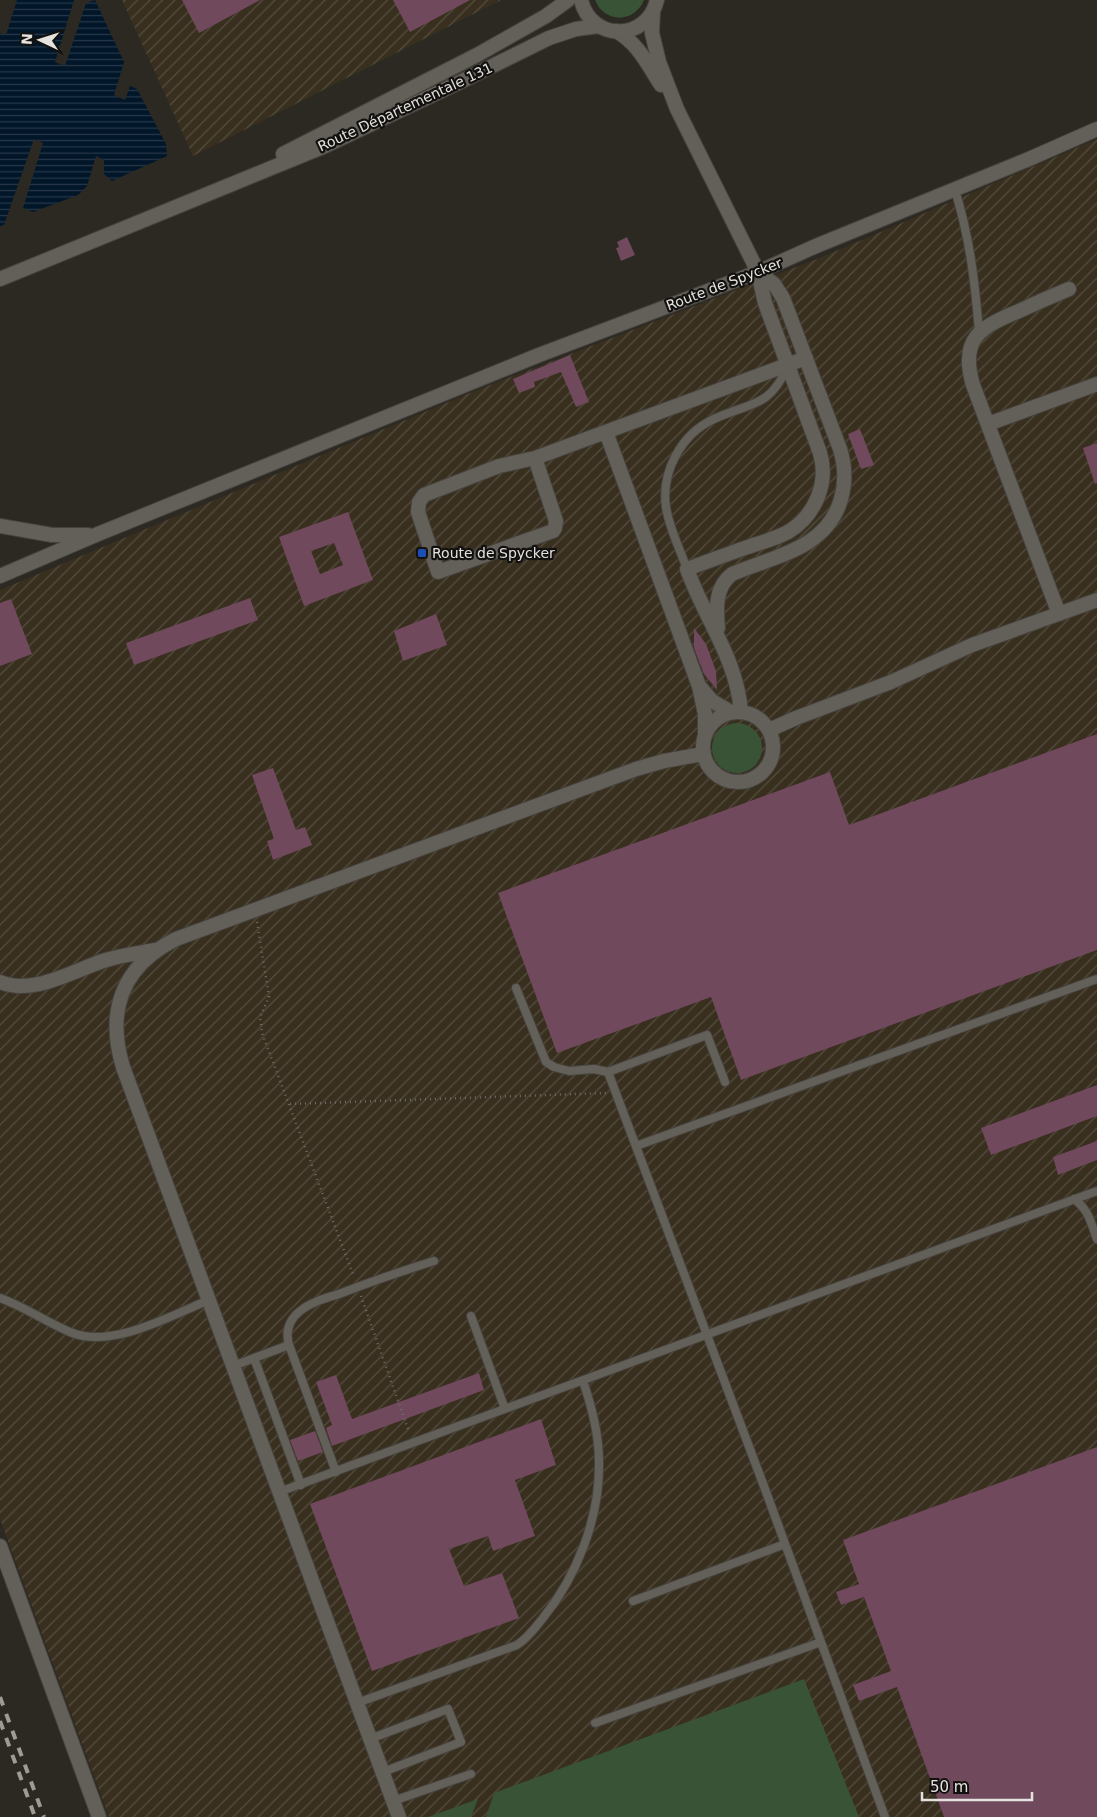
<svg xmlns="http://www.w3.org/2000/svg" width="1097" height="1817" viewBox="0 0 1097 1817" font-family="'DejaVu Sans',sans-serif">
<defs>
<pattern id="industrial-furrows" width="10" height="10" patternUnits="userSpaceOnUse" patternTransform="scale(1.25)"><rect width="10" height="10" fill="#382f1f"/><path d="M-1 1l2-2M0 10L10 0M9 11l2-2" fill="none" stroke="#554d3f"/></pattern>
<pattern id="water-rules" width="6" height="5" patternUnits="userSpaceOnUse" patternTransform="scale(1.25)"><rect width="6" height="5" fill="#011629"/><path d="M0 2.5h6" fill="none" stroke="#263848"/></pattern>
</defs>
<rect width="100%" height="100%" fill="#2c2822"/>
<path fill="url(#industrial-furrows)" d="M122 0H501L193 156Z
M1097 139V1817H109L0 1519V590L477 390 822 257Z"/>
<path fill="#395337" d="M595 0H644C634 24 604 23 595 0Z
M712 748a25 25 0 1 1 50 0a25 25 0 1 1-50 0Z
M804 1679 859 1817H486L494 1793Z
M478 1799 471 1817H428Z"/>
<path fill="url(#water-rules)" d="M17 0H74L55 62 65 66 86 3 95 0 124 62 114 95 125 100 130 86 137 89 166 144 167 156 112 181 104 174V160L96 156 87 186 78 195 33 212 23 208 43 143 34 139 4 225 0 226V33L6 35Z"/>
<path fill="#70495c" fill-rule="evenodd" d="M182 0H260L199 33Z
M393 0H470L410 32Z
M627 237 635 255 621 261 616 248 619 247 617 242Z
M570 355 589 402 576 407 561 372 534 382 535 387 519 393 513 379Z
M860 429 874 465 861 469 848 434Z
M1097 443V483L1095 484 1083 448Z
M348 512 373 580 304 606 279 537ZM334 543 343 565 320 574 311 551Z
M250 598 258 620 134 665 126 643Z
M11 599 32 654 0 666V603Z
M436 614 447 645 403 661 394 631Z
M694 628 706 644 716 671 717 690 704 674 697 656 694 648Z
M1097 734V950L741 1080 711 997 557 1053 498 893 830 772 849 825Z
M273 768 296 830 305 827 312 845 273 860 267 841 274 839 252 775Z
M1097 1085V1116L991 1155 981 1128Z
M1097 1141V1160L1058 1175 1053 1157Z
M479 1373 484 1390 332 1446 326 1428 332 1425 316 1382 336 1375 352 1419Z
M541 1419 556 1465 515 1480 535 1536 493 1551 488 1536 449 1549 464 1586 502 1573 519 1618 372 1671 310 1504Z
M315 1431 323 1452 298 1461 290 1440Z
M1097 1447V1817H944L897 1687 859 1701 853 1685 891 1671 864 1597 841 1605 836 1592 859 1584 843 1540Z"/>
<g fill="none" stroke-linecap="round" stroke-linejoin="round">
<defs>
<path id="service" d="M955 190C970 239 975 282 979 332
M687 569C680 549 669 528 666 507 661 472 681 434 714 419 750 402 769 409 788 366
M516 988 546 1062 554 1067 569 1071 594 1069 608 1072 707 1035 725 1082
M608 1072 765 1489 885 1817
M636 1146 1097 979
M1074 1199C1089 1210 1091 1223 1097 1239
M0 1298C25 1307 46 1322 70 1332 110 1350 170 1316 209 1300
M471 1316 505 1409
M289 1345C285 1331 289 1320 300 1311 311 1302 326 1298 339 1294 370 1282 402 1271 434 1261
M254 1358 301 1485
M233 1366 289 1345 336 1472
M279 1492 1097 1191
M633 1601 785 1544
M357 1703 517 1645C528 1638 535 1628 543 1618 577 1576 600 1517 599 1463 599 1434 592 1408 583 1381
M595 1723 821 1642
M370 1739 448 1709 461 1742 383 1772
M393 1801 471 1774"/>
<path id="minor" d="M653 12 652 33 659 62 677 109 758 272 765 303 820 453C829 483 815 516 788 532 775 539 759 543 745 548 725 555 706 562 687 569 704 617 737 659 741 712
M616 31C638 43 648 65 661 85
M988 424 1097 384
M606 432 699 686 705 714V733
M535 458 556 521 555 528 553 531 438 572 418 512 419 502 424 495 499 466 535 458 806 358
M0 526 52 535H88
M0 576 98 534 539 355 758 272 816 246 1029 159 1097 129
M1059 614 973 385C959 338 981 327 1019 311 1036 303 1052 296 1069 289
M718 628C716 608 715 587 732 574 774 556 827 549 841 499 846 482 845 465 840 449L783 298 774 284 758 272
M701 688 712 701 731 712
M703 747a35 35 0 1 1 70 0a35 35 0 1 1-70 0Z
M769 730 796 718 891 682 972 645 1097 600
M0 982C33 996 74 970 106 960 122 955 139 953 155 950
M0 1546 99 1817
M399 1817 123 1067C106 1011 122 966 176 939L636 769 664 761 703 754"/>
<path id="secondary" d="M581 0C591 42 647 42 657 0
M283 154 477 55 546 16 568 0
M0 279 325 146 458 83 549 38 576 29 599 26"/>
</defs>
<use href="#service" stroke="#46433e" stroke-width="10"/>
<use href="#minor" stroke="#46433e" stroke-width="16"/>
<use href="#secondary" stroke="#46433e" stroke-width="16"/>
<path stroke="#706d68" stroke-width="2.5" stroke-dasharray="1 4" stroke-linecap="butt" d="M257 922 269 997 260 1017 262 1033 354 1277
M290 1104 606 1093
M361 1296 409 1432"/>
<use href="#service" stroke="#635f59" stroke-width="8"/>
<use href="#minor" stroke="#635f59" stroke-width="14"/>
<use href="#secondary" stroke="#635f59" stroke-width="14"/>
<path stroke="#9d9b96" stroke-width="4" stroke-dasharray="9 9" stroke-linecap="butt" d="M0 1697 44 1817
M0 1721 35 1817"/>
</g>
<rect fill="#1a4fb4" stroke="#13110f" stroke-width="2" x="417" y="548" width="10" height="10" rx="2.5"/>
<g text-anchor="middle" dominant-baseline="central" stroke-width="4.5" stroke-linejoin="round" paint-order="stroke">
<g font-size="14" fill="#e4e2de" stroke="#13110f">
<text transform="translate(405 107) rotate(-25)">Route Départementale 131</text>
<text transform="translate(724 284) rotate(-21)">Route de Spycker</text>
</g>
<g font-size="14" fill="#e4e2de" stroke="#13110f" text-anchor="start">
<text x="432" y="553">Route de Spycker</text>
</g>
</g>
<g transform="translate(40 40) rotate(274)" stroke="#13110f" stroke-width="4" paint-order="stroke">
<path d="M0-4L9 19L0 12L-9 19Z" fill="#e4e2de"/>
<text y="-8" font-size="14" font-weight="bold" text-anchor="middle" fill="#e4e2de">N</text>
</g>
<path d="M922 1792v8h110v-8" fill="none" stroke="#e4e2de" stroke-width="2.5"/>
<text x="930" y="1792" font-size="15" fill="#e4e2de" stroke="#13110f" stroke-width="4" paint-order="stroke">50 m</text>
</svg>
